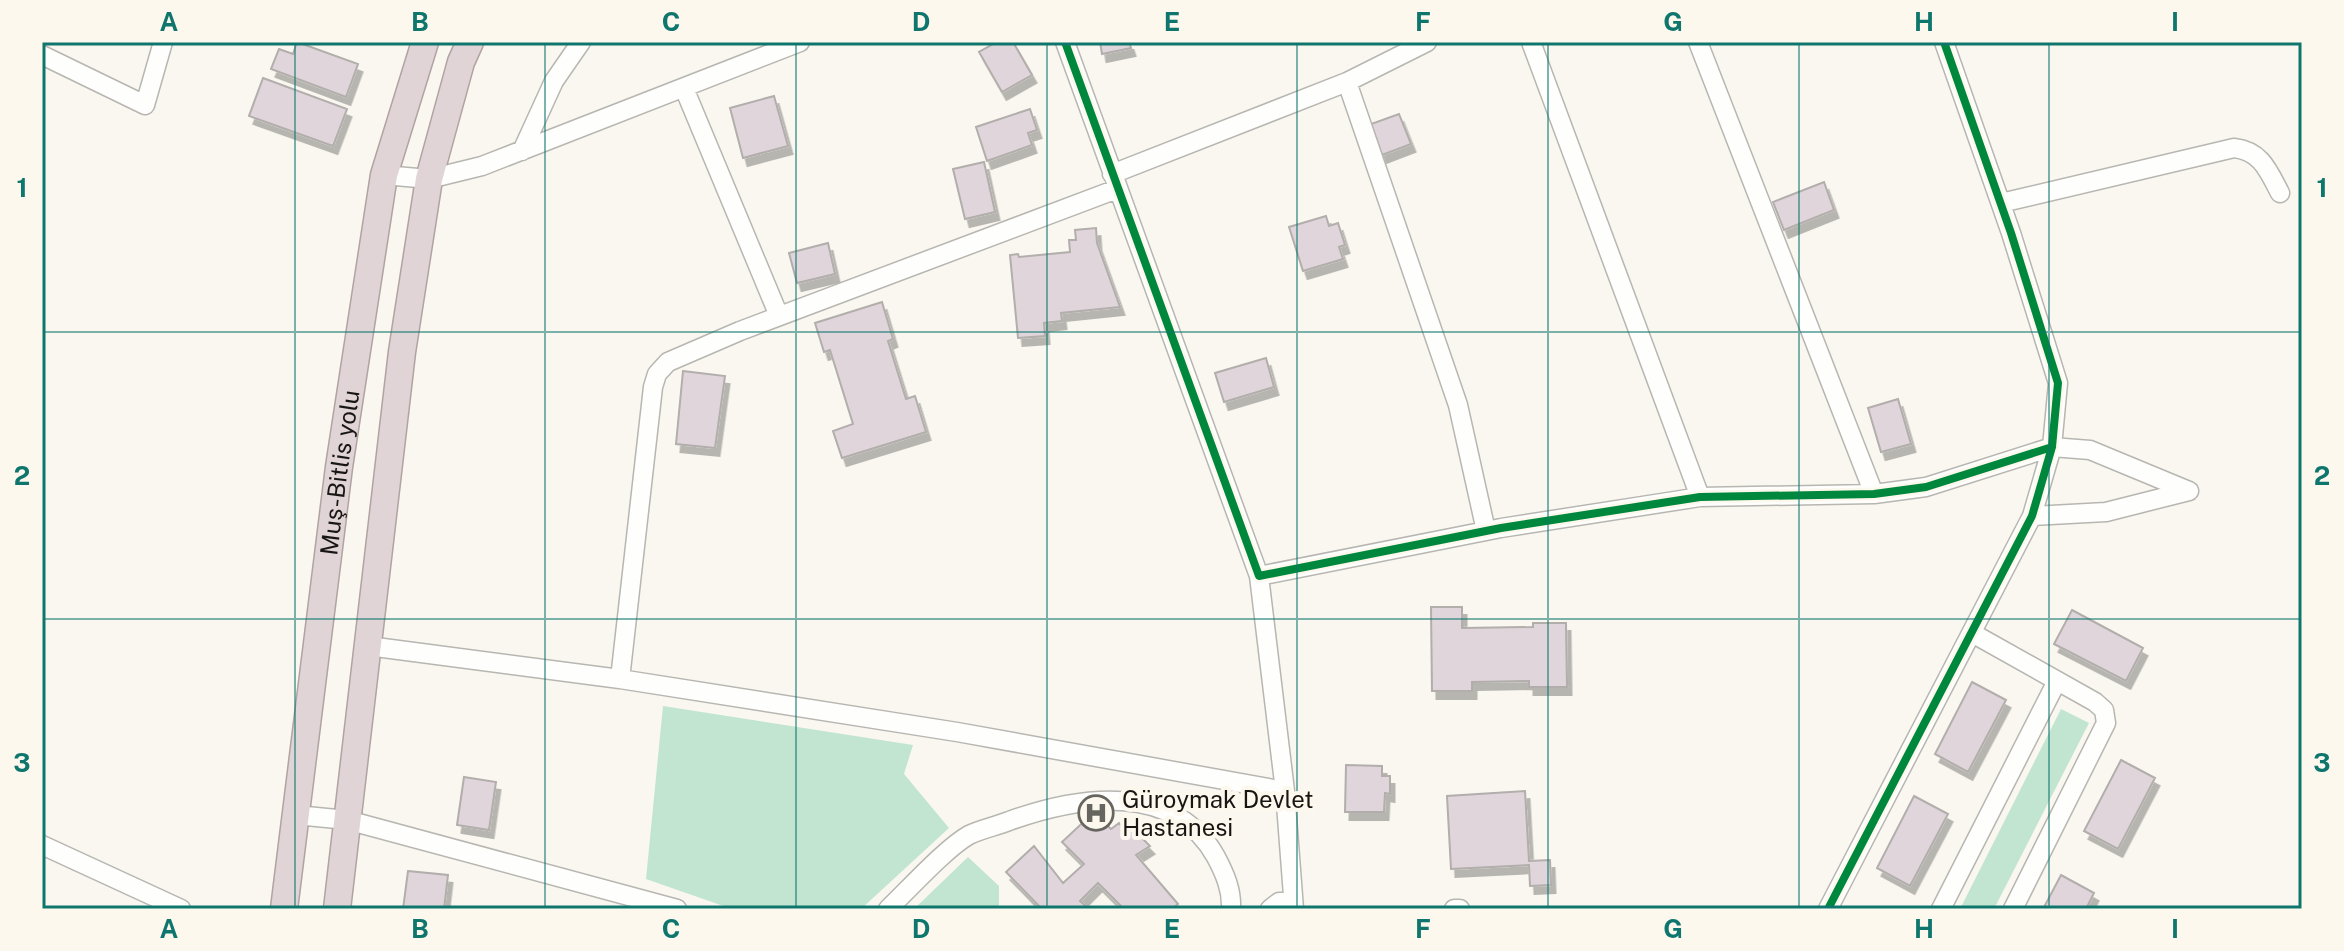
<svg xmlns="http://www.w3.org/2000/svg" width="2344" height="951" viewBox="0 0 2344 951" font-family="'Public Sans',sans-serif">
<defs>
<filter id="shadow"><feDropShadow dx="4.5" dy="8" stdDeviation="0" flood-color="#0004"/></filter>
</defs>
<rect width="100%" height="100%" fill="#faf7f0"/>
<path fill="#c1e5d0" d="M663 706 913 745 904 774 949 828 861 909H732L646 879Z
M2061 709 2089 723 1994 909H1960Z
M968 857 999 886V909H914Z"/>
<path fill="#e1d5dc" stroke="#b1aeac" stroke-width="2" filter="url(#shadow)" d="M297 42 358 64 346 97 271 69 279 49 293 54Z
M997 42H1013L1032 75 1002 92 979 52Z
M1100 42H1129L1131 48 1102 54Z
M263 78 347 109 333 146 249 116Z
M774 96 788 146 743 158 730 108Z
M1030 109 1037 130 1028 133 1032 145 987 161 976 127Z
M1399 114 1411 144 1382 155 1371 124Z
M984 162 995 212 965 219 953 169Z
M1824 182 1834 210 1784 230 1773 202Z
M1326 216 1329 226 1338 223 1345 245 1339 247 1343 259 1303 271 1289 227Z
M1096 228 1097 243 1120 307 1061 313 1062 321 1044 323 1045 336 1018 338 1010 255 1018 254 1019 257 1070 252 1069 240H1076L1075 230Z
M828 243 835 274 797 283 789 253Z
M882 302 893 339 888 341 906 399 915 396 926 432 842 458 833 431 853 424 830 350 824 352 815 323Z
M1266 358 1274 387 1224 402 1215 373Z
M683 371 725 376 715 448 676 444Z
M1898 399 1911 444 1881 452 1868 408Z
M1431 607H1462V628L1533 627V623H1566L1567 687H1529V681L1472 682V691H1432Z
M2072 610 2143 648 2126 681 2054 644Z
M1972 682 2006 700 1968 772 1935 754Z
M2121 760 2155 778 2118 849 2084 831Z
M1346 765 1382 766V776H1390V794L1385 793 1384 812H1345Z
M464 777 496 782 489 830 457 825Z
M1525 791 1529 861 1550 860 1551 885 1530 886 1529 865 1451 869 1447 796Z
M1914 796 1948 814 1910 886 1877 868Z
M1093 813 1111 829 1119 823 1126 830 1131 827 1150 846 1136 855 1178 904 1172 909H1124L1098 883 1080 901 1089 909H1042L1006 872 1034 846 1063 883 1084 864 1062 842Z
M408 871 448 875 444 909H403Z
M2061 875 2094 893 2086 909H2043Z"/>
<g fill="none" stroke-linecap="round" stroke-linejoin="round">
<defs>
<path id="minor" d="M1065 42 1259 576 1501 528 1700 497 1874 494 1926 487 2052 447 2090 450 2189 491
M1531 42 1700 497
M1698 42 1874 494
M42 55 145 105 163 42
M1347 82 1458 405 1486 531
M684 88 779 316
M522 151 554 81 581 42
M1112 174 1347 82 1427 42
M384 175 429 179 482 166 800 42
M2001 203 2234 148C2261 151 2268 170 2280 193
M2032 516 2106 512 2189 491
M1259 576 1285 791 1294 909
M1972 633 2095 702 2104 710 2106 723 2013 909
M368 646 620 679 957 732 1285 791
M620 679 653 387 657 374 668 362 740 331 1117 189
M296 815 347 820 677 909
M42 845 181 909
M888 909C909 889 946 848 969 835 981 829 997 826 1009 821 1078 796 1174 781 1216 857 1225 874 1232 890 1231 909
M1270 909 1279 902H1293
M1454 909H1460
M1828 909 2032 516 2052 447 2058 383 2011 233 1944 42
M1941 909 2057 681"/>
<g id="highway">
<path id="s1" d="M284 909 339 467 384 175 425 42"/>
<path d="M337 909 402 352 429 179 461 62 470 42"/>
</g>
</defs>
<use href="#minor" stroke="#b7b6b1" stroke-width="21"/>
<use href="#highway" stroke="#b1a3a2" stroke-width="29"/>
<use href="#minor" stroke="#fefefd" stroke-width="18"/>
<use href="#highway" stroke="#e0d4d6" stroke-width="26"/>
<defs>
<path id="cycleway" d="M1065 42 1259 576 1501 528 1700 497 1874 494 1926 487 2052 447
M1828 909 2032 516 2052 447 2058 383 2011 233 1944 42"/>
</defs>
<use href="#cycleway" stroke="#fdf8ed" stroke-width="13"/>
<use href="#cycleway" stroke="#00873e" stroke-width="8"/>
</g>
<path fill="none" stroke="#0f766e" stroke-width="2" stroke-opacity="0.55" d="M295 42V909M545 42V909M796 42V909M1047 42V909M1297 42V909M1548 42V909M1799 42V909M2049 42V909M42 332H2302M42 619H2302"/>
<defs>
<symbol id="hospital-ring" viewBox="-11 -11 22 22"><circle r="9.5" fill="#fdf8ed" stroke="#676560" stroke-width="1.5"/><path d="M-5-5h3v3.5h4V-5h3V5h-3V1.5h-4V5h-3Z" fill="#676560"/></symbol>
</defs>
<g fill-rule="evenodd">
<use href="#hospital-ring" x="1076" y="793" width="40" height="40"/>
</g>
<g text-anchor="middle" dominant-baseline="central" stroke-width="8" stroke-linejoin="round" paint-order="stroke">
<g font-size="24" fill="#181613" stroke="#fdf8ed">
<text stroke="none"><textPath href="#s1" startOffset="440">Muş-Bitlis yolu</textPath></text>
</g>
<g font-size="24" fill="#181613" stroke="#fdf8ed" text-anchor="start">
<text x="1122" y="799">Güroymak Devlet<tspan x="1122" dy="28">Hastanesi</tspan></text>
</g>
</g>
<rect width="2344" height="951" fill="none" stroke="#fdf8ed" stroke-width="88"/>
<rect x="44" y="44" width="2256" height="863" fill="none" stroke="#0f766e" stroke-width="3"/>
<g font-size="26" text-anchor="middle" font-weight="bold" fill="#0f766e">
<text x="169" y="31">A</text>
<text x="420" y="31">B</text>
<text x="671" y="31">C</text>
<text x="921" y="31">D</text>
<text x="1172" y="31">E</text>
<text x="1423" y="31">F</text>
<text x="1673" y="31">G</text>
<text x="1924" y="31">H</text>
<text x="2175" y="31">I</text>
<text x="22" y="197">1</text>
<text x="2322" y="197">1</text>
<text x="22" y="485">2</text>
<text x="2322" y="485">2</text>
<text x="22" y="772">3</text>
<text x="2322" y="772">3</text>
<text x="169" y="938">A</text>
<text x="420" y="938">B</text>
<text x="671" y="938">C</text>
<text x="921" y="938">D</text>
<text x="1172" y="938">E</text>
<text x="1423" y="938">F</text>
<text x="1673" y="938">G</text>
<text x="1924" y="938">H</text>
<text x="2175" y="938">I</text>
</g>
</svg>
